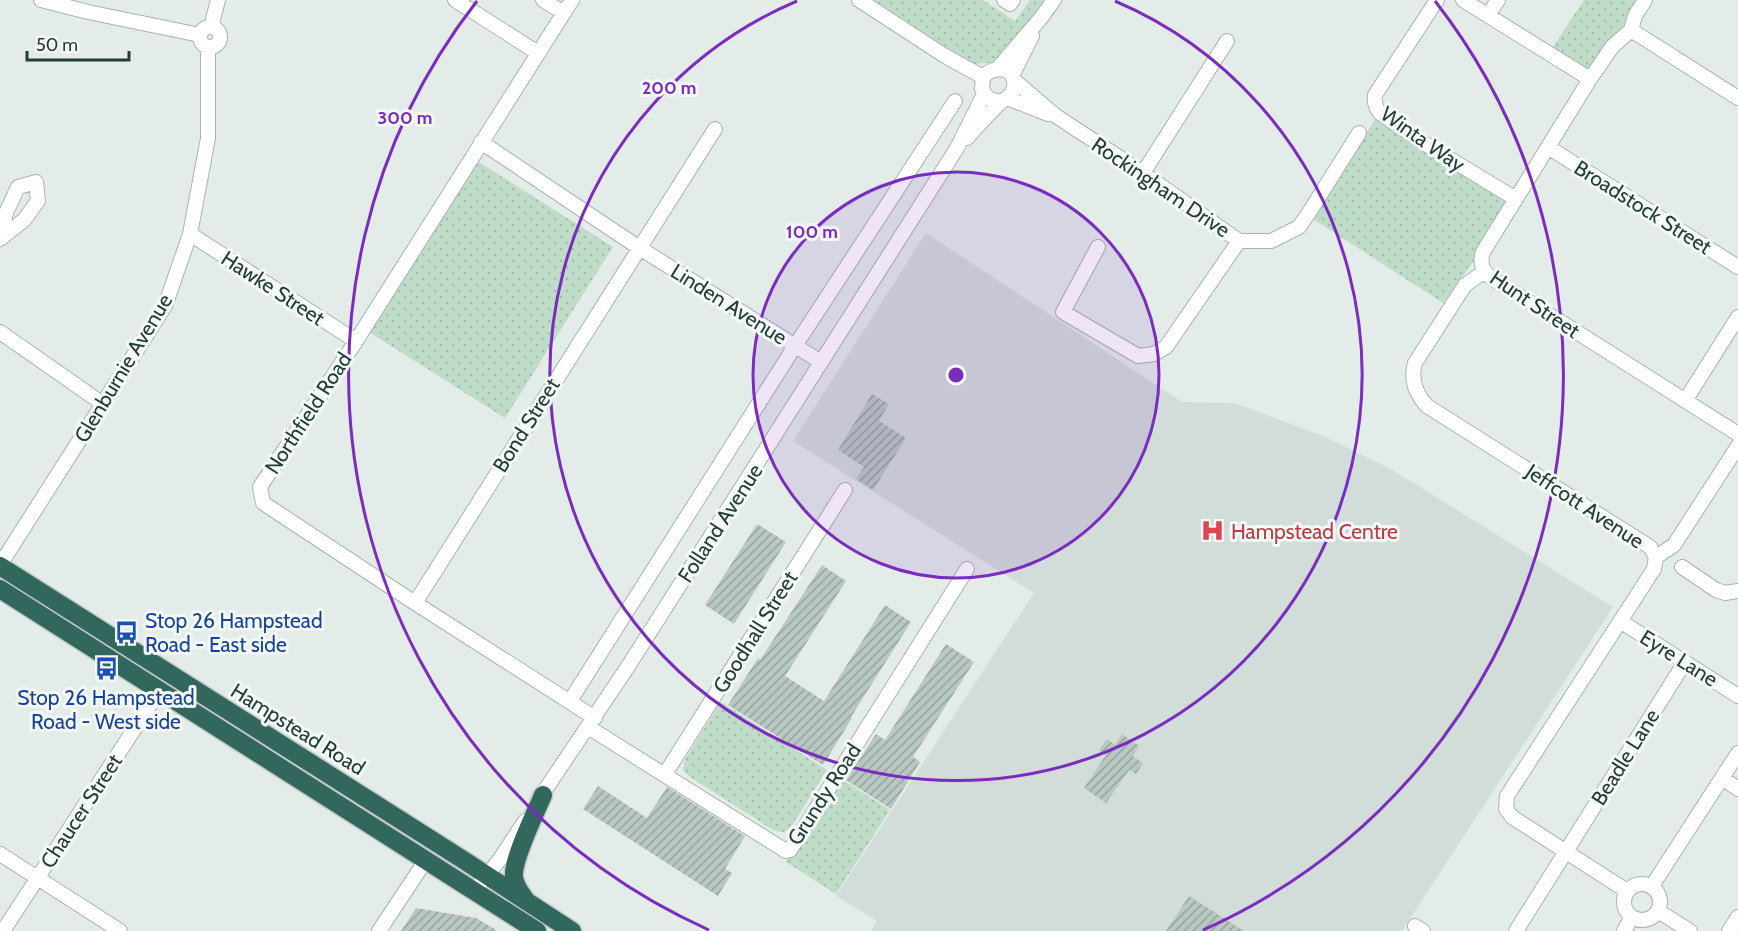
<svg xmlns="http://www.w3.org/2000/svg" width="1738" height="931" viewBox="0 0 1738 931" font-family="Cabin,sans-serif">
<defs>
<pattern id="park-dots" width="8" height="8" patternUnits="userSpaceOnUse" patternTransform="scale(1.5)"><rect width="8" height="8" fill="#bedcc7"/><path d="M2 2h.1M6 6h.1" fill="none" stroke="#a3beac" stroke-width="1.8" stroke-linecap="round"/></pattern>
<pattern id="building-hatch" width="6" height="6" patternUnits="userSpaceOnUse" patternTransform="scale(1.5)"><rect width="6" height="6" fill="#b9c7c2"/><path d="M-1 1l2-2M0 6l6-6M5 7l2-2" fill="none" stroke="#96a39e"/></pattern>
</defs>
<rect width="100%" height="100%" fill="#e4ece9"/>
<path fill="#d2dcd8" d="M926 233 1182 402 1234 403 1323 436 1391 469 1613 607 1402 931H871L877 921 836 896 1034 593 793 441Z"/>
<path fill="url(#park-dots)" d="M874 0H983L1015 21 1030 0H1044L1001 62 972 64Z
M1584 0H1640L1588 78 1549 53Z
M1377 116 1517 202 1443 303 1313 219Z
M477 161 613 247 505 418 369 332Z
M721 702 827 770 791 827C785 833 781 833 773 830L690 777 683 770 685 759Z
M840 778 890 810 836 894 786 862Z"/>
<path fill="url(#building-hatch)" d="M872 394 889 404 879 421 906 438 873 490 856 479 864 467 838 450Z
M757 524 786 542 734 624 705 605Z
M822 565 846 581 785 676 824 701 885 605 911 622 851 717 852 718 841 736 823 765 728 705 758 658 760 660Z
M946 644 974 662 913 757 920 762 891 809 846 780 876 734 885 740Z
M1122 734 1139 746 1133 756 1143 763 1136 774 1129 770 1106 803 1084 788 1106 755 1099 750 1107 739 1115 745Z
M598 786 647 818 667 787 745 836 725 869 732 873 718 896 583 809Z
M1189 896 1244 931H1166Z
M416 908 476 918 498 931H401Z"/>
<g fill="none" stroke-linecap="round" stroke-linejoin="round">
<defs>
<path id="minor" d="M41 0 88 12 200 35
M455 0 538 53
M543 0 564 13
M572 0 356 341 260 487 263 503 415 603 595 718
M859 0 945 56 983 77
M1004 0 1010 4 1013 0
M1437 0 1375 95C1374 102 1375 107 1380 113L1422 142 1516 199
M1463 0 1590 79
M1488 15 1498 0
M211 27 218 0
M200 37a10 10 0 1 1 20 0a10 10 0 1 1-20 0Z
M1631 30 1612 47 1590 79 1483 252C1479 264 1483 272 1493 279L1738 434
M1631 30 1738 98
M1631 30 1635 16 1645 0
M998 68 1041 18 1054 0
M1012 76 1032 36
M1014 80 1056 116 1143 173 1239 241H1271L1299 227 1310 211 1359 133
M1007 98 1048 114
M967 138C978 126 988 114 1000 103 1005 98 1011 97 1013 90 1020 70 996 62 983 77L982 89C986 98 992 102 1002 101
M481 142 638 247 821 362
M1548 147 1738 267
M1143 173 1227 41
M190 234 356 341
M0 239 24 220 38 201 36 182 18 187 5 215 3 236
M1098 247 1063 312 1138 356 1154 354 1166 347 1239 241
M1484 272 1465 285 1415 363C1410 380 1416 394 1427 406L1650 547 1656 557 1654 569 1507 796 1506 809 1512 817 1627 891
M0 332 103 404
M1685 401 1738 317
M1656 557 1674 545 1738 446
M0 565 165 306 190 234 208 138V47
M1682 567 1716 590 1725 593 1738 591
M415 603 715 129
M1620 621 1738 696
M570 701 795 346 955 101
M588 727 786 851 790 850 967 569
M665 774 845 490
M1722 778 1738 789
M537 802 629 665 957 148 984 94
M0 854 120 931
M1624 902a18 18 0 1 1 36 0a18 18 0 1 1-36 0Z
M1652 886 1738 753
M474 892 500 859 525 821
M1658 911 1690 931
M1415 926 1423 931
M3 931 159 691
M379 931 426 860
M1516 931 1685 662
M1624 931 1632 917
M1729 931 1738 917"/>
<path id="highway" d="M0 566 465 861 572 931
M0 589 537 931
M525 899C520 892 515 886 514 877 512 860 535 814 543 795"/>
</defs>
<use href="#minor" stroke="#a7b4b0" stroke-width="16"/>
<use href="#highway" stroke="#c2c9c7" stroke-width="21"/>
<use href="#minor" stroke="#fff" stroke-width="14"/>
<use href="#highway" stroke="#32675d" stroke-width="18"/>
</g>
<circle cx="956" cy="375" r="203" fill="#7b2cbf" fill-opacity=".12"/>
<g fill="none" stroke="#7b2cbf" stroke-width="3">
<circle cx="956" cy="375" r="203"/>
<path d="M1115 1A406 406 0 1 1 797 1"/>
<path d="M709 930A608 608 0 0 1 477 1M1435 1A608 608 0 0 1 1203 930"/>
</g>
<defs>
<symbol id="hospital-bare" viewBox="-9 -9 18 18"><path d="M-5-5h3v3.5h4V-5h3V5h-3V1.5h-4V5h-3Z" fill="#e0444e" stroke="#f4f9f7" stroke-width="2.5" paint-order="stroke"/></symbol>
<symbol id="bus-bare" viewBox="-9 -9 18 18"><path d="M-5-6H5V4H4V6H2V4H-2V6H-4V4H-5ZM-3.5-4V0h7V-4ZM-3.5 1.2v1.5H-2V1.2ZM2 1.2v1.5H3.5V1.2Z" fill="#1a4fb4" stroke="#f4f9f7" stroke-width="2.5" paint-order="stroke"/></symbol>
</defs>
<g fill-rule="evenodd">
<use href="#hospital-bare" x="1196" y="514" width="33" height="33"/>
<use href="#bus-bare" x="110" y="616" width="33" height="33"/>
<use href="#bus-bare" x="90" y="652" width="33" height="33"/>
</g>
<g text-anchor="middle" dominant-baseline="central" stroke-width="6" stroke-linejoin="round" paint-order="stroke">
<g font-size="21" fill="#243d37" stroke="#f4f9f7">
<text transform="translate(1423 139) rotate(35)">Winta Way</text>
<text transform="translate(1161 187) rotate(34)">Rockingham Drive</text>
<text transform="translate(1643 207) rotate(32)">Broadstock Street</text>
<text transform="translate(273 288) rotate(33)">Hawke Street</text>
<text transform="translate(729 304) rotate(32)">Linden Avenue</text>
<text transform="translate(1535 304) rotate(34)">Hunt Street</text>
<text transform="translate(123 368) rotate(-59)">Glenburnie Avenue</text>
<text transform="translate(308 413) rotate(-57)">Northfield Road</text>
<text transform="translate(526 425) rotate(-58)">Bond Street</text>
<text transform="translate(1585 506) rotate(33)">Jeffcott Avenue</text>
<text transform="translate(720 523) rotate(-57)">Folland Avenue</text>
<text transform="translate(755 632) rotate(-58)">Goodhall Street</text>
<text transform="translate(1679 658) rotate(32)">Eyre Lane</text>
<text transform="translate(298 729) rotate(32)">Hampstead Road</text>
<text transform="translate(1625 757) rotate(-58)">Beadle Lane</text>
<text transform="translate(824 794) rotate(-57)">Grundy Road</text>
<text transform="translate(81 811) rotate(-57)">Chaucer Street</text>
</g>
<g font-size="21" fill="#be3a42" stroke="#f4f9f7" text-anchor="start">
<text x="1231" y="531">Hampstead Centre</text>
</g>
<g font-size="21" fill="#164399" stroke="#f4f9f7" text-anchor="start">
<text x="145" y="620">Stop 26 Hampstead<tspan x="145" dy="24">Road - East side</tspan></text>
<text x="106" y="697" text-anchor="middle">Stop 26 Hampstead<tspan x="106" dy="24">Road - West side</tspan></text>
</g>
</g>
<circle cx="956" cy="375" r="9" fill="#7b2cbf" stroke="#f4f9f7" stroke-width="3"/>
<g font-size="18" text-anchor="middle" font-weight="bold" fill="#7b2cbf" stroke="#f4f9f7" stroke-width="6" stroke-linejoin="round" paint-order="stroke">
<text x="669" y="94">200 m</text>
<text x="405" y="124">300 m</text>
<text x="812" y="238">100 m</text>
</g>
<path d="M27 51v9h102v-9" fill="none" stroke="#243d37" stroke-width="3"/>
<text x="36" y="51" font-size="18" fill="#243d37" stroke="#f4f9f7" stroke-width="4.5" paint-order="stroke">50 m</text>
</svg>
